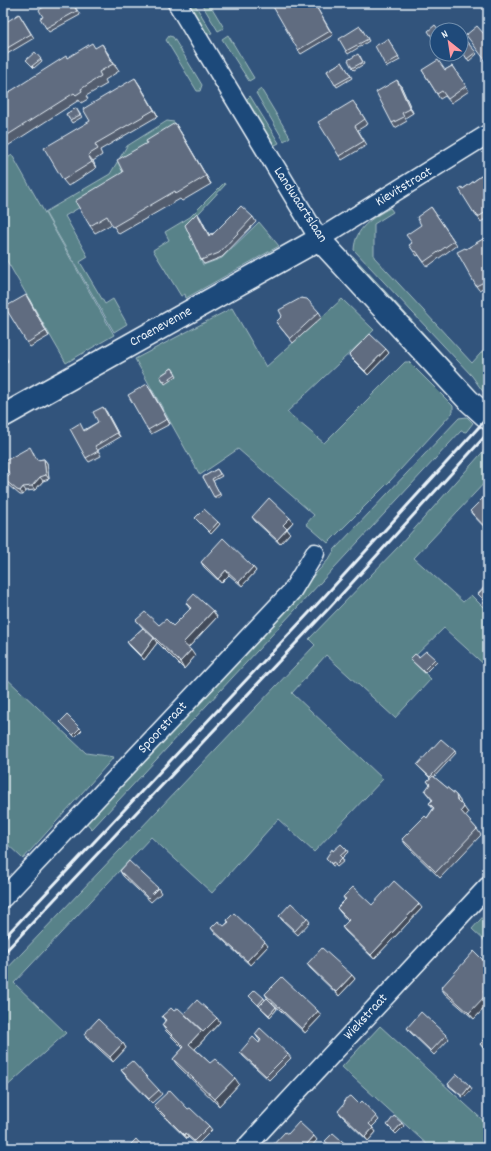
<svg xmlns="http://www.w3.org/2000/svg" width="491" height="1151" viewBox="0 0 491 1151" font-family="Dekko,sans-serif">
<rect width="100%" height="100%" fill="#32547c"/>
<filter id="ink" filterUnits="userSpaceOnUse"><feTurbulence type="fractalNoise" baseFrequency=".025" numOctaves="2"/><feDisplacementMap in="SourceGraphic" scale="8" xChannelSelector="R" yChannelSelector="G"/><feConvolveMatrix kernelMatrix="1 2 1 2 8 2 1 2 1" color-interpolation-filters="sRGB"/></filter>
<g filter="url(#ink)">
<path fill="#588289" stroke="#a0bac0" d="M187 3H194L212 33 206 34Z
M201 3H209L224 28 218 31Z
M228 35 254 78 249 81 222 39Z
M169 36 173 37 202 85 200 91H197L166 40Z
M261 89 290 137 284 141 256 93Z
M250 96 279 143 273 146 246 100Z
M167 121 174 122 177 128 128 179 65 216 88 257 80 262 105 304 113 299 127 324 114 332 45 212 110 174 127 146Z
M12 155 114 335 66 363 3 254V161Z
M224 183 225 185 186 227 203 265 222 258 259 222 279 246 186 298 185 294 181 296 153 250 169 240 165 232 190 217Z
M390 208 393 212 374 224V257L472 363 488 345V400L483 395 484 393 472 376 354 250C355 228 372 218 390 208Z
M353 256 455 368 466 385 354 262Z
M342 299 374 330 287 412 324 443 405 362H409L453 406V412L390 481 328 543 306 524 314 515 238 449 200 475 135 359 232 308 266 367Z
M467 417 473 423 466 432 461 431 92 829 83 819 297 594 329 559 335 549 459 418Z
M488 446V479L414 558 463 602 471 595 488 612V668L444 628 411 660 431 679 395 718 326 655 292 693 383 779 314 852 278 819 212 893 151 837 14 983 66 1033 3 1090V973L315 645 309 639 400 545Z
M3 675 86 753 114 757 23 859 3 840Z
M488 911V944L472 929Z
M380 1026 488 1125V1148H431L342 1067Z"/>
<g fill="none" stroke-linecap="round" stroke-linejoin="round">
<defs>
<path id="street" d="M177 3 319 239 488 134
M3 898 292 591 315 553
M245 1148 488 886"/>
<path id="secondary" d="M3 416 319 239 468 400 488 418"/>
</defs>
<use href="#street" stroke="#e8f1f8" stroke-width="21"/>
<use href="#secondary" stroke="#e8f1f8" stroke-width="25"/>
<use href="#street" stroke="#1f4a7a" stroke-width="18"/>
<use href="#secondary" stroke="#1f4a7a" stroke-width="22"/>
<path stroke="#e8f1f8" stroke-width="3" d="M3 939 323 598 488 417
M3 954 331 606 488 433"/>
</g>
<path fill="#535d6e" stroke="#e8f1f8" d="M50 3H73L80 15 49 32 46 28 43 17Z
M314 3 333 35 301 54 298 50Z
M441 3H454L449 6 448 4 444 7Z
M19 14 34 38 7 54 3 47Z
M360 26 369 41 348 54 346 51Z
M388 39 400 60 387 67 385 65Z
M466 41 477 54 469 61 461 49Z
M95 48 107 52 119 71 105 80 107 84 86 96 88 99 81 103 79 100 6 147 3 142V96L67 58Z
M360 56 364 64 354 70 352 68Z
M41 59 42 61 34 68 26 60Z
M342 62 352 78 337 87 327 71Z
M452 66 469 91 451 103 445 96 440 99 422 70H445Z
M139 84 158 116 100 150 102 155 93 161 96 168 68 186 63 180 90 121Z
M400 84 413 113 405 118 407 121 395 128 392 123Z
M356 105 368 124 358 130 367 145 342 160 339 156Z
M76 108 82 117 72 123 66 114Z
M180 131 211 184 182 201 180 199 119 234 112 224 95 233 90 226 123 172Z
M488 171V217L481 222 478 217H477L474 213 463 189Z
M431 207 457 245 427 267 419 255 417 256 414 252 412 243Z
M197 213 200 217 209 235 253 217 256 222 222 257 204 264 201 260Z
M488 236V287L487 286 479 290 476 286 466 249Z
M26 295 49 336 30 347 27 343Z
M319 312 322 317 293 343 276 322Z
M386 349 389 353 368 375 352 359 349 355Z
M3 353 8 361 3 363Z
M172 368 177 376 165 384 160 376Z
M150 388 170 424 151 434 148 430Z
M106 411 120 437 98 450 101 456 89 462 86 458 84 430 98 422Z
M33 452 37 460 44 459 47 463 49 479 43 481 35 490 26 491 23 495H20L8 485 5 480Z
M217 469 222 476 213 481 221 496 216 499 203 477Z
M488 493V531L473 515 470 511Z
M252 517 293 522 287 529 290 533 280 544 255 521Z
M195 518 218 522 220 524 211 534Z
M201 562 253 567 256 571 242 586 229 575 221 583 204 567Z
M186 603 213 611 217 617 188 648 195 656 184 669 157 642V643L144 660 130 646 127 642 143 628 136 620 159 625 173 626 190 609Z
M419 657 435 659 437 661 425 673 410 659Z
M455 751 456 753 434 777 456 795 460 801 461 804 468 813 465 816 477 829 481 835 440 878 406 845 402 839 427 818 433 809 429 803 432 800 425 791 430 785 427 781 430 778 417 765Z
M347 850 348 852 342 858 344 861 337 867 335 865 333 866 326 858 333 851Z
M120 871 158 888 161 893 151 902 123 876Z
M343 897 372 905 422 908 374 959 345 931 342 927 348 921 340 912 337 908 345 900Z
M279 916 307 918 310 922 298 935 282 920Z
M227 920 268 946 250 965 214 932 211 928 224 926 228 922Z
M307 964 352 975 355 979 339 996 310 968Z
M488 965V1004L474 1019 445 994 441 988Z
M265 994 321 1016 305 1033 268 999Z
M249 996 264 998 265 1000 276 1007 277 1009 270 1017Z
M174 1011 184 1014 217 1018 220 1022 195 1049 210 1063 239 1084 219 1106 177 1065 173 1059 183 1048 166 1031 162 1025 165 1021 162 1016Z
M407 1028 446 1035 449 1039 434 1055 410 1032Z
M84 1034 123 1043 126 1048 113 1062 87 1038Z
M255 1034 288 1054 291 1058 269 1080 243 1056 240 1052 259 1043 260 1041Z
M488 1036V1052L483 1048 480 1044Z
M121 1070 159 1090 162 1094 152 1103 124 1074Z
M448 1084 472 1089 464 1098 449 1086Z
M359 1104 376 1116 379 1120 372 1127 376 1132 368 1141 341 1115 338 1111Z
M154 1105 188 1109 209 1126 212 1130 197 1145 188 1137 187 1139 157 1110Z"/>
<path fill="#434c5a" stroke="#e8f1f8" d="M102 44 107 52 119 71 113 64Z
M135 78 139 84 158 116 154 110Z
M397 80 400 84 413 113 410 109Z
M175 123 180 131 211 184 206 176Z
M88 155 93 161 96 168 92 162Z
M197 213 200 217 212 240 209 236Z
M26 295 29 299 49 336 46 331Z
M386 349 389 353 368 375 365 371Z
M147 384 150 388 170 424 167 419Z
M103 407 106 411 120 437 117 433Z
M44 459 47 463 49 479 46 475Z
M40 477 43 481 35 490 32 486Z
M23 487 26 491 23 495 20 491Z
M290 518 293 522 286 529 283 525Z
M218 522 220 524 211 534 209 532Z
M287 529 290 533 280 544 277 540Z
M253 567 256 571 242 586 239 582Z
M226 570 229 575 221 583 218 579Z
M213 611 217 617 187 649 183 643Z
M154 638 157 643 144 660 141 656Z
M191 650 195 656 184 669 180 662Z
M80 728 82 730 75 737 73 735Z
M456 795 460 801 461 806 457 800Z
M464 807 468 813 465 817 461 811Z
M419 904 422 908 374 959 371 955Z
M265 942 268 946 250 965 247 961Z
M352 975 355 979 339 996 336 992Z
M488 986V1004L474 1019 469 1013 483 992Z
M276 1007 277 1009 270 1017 269 1015Z
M318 1011 321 1016 305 1033 302 1029Z
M217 1018 220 1022 194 1050 189 1044 202 1030Z
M123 1043 126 1048 113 1062 110 1057Z
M235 1078 239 1084 219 1106 215 1099Z
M470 1086 472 1089 464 1098 462 1096Z
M402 1123 404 1126 396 1134 394 1132Z
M373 1128 376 1132 368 1141 365 1137Z
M185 1133 188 1137 187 1139 184 1135Z
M314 1136 317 1140 310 1148H309L306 1145Z"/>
<path fill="#606c80" stroke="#e8f1f8" d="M50 3H72L77 11 46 28 40 18 43 17 39 10Z
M271 3H314L330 31 298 50Z
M482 3H488V10Z
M19 14 31 34 4 50 3 47V24Z
M435 25 439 30H437V45L428 31Z
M360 26 368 39 346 51 339 39Z
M477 26 484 34 488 31V64L466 35Z
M388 39 399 57 385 65 375 46Z
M466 41 476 52 467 59 461 49V45Z
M92 43 95 48 102 44 113 64 99 72 101 76 81 89 82 91 76 95 74 93 3 138V96L66 56 67 58Z
M35 52 41 59 32 66 26 60Z
M358 54 363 62 352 68 348 60Z
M438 60 445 70 452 66 466 86 448 99 442 91 437 94 422 70Z
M342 62 351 76 335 85 327 71Z
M135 78 154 110 95 144 98 149 88 155 92 162 63 180 44 148 90 121 83 109Z
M397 80 410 109 402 113 404 117 392 123 376 92Z
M353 101 365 119 355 126 364 141 339 156 318 122Z
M76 108 80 115 70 120 66 114Z
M175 123 206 176 176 194 175 191 113 227 107 216 90 226 75 201 123 172 117 160 147 143 146 141Z
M488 171V211L478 217 475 212 474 213 459 189 462 187 463 189Z
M241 206 253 217 219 253 201 260 185 225 197 213 209 236 211 233 212 235Z
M431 207 454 241 424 262 416 251 414 252 409 245 412 243 406 235 421 225 417 217Z
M488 236V266L486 268 488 272V286H487L484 282 476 286 457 252 465 248 466 249Z
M26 295 46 331 27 343 5 307Z
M301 298 307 299 319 312 290 339 276 322 282 316 279 310Z
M370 334 386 349 365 371 349 355Z
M172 368 176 374 164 382 160 376Z
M147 384 167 419 148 430 128 395Z
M103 407 117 433 95 446 98 451 86 458 70 429 80 423 84 431 98 422 93 412Z
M30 447 37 460 44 459 46 475 40 477 32 486 23 487 20 491 17 490 5 480 10 475 3 463V462Z
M217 469 220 474 212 479 220 494 214 497 203 477Z
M488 493V530L470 511Z
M269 498 290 518 283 525 287 529 277 540 252 517Z
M204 509 218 522 209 532 195 518Z
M223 538 253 567 239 582 226 570 218 579 201 562Z
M488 583V610L482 605 485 601 478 594Z
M194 594 213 611 183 643 191 650 180 662 136 620 145 612 159 625 166 619 173 626 191 608 186 603Z
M143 628 154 638 141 656 127 642Z
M426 651 435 659 423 671 410 659 415 654 419 657Z
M67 715 80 728 73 735 60 722Z
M441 739 455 751 430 777 417 765Z
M433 776 456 795 457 800 464 807 461 811 477 829 436 872 402 839 425 816 427 818 434 808 429 803 433 800 425 791 430 784 427 781Z
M488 776V788L482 782Z
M341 844 347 850 340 856 342 858 336 864 333 862 332 864 326 858 332 849 333 851Z
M129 861 158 888 148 898 120 871Z
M394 881 419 904 371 955 342 927 349 920 337 908 346 899 343 897 353 887 372 905Z
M291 903 307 918 295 931 279 916Z
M234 913 265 942 247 961 211 928 218 921 224 926 229 922 227 920Z
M322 948 352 975 336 992 307 964Z
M474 951 488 965V986L483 992 486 995 469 1013 441 988Z
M282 977 318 1011 302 1029 265 994Z
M255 990 264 998 258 1005 249 996Z
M267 998 276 1007 269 1015 259 1006Z
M197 1000 217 1018 203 1032 184 1014Z
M171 1008 174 1011 178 1008 202 1030 189 1044 210 1063 215 1059 235 1078 215 1099 173 1059 184 1047 162 1025 166 1020 162 1016Z
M421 1012 446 1035 431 1051 407 1028Z
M98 1019 123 1043 110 1057 84 1034Z
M260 1028 288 1054 266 1076 240 1052 253 1037 259 1043 261 1040 255 1034Z
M488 1036V1051L480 1044Z
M132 1061 159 1090 149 1099 121 1070Z
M457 1074 470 1086 462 1096 448 1084Z
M170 1090 188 1109 190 1108 209 1126 194 1141 185 1133 184 1135 154 1105Z
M351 1096 359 1104 362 1101 376 1116 369 1124 373 1128 365 1137 338 1111 344 1104 345 1099Z
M394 1116 402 1123 394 1132 387 1125Z
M299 1122 314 1136 306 1145 310 1148H270L285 1132 288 1134Z
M333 1133 350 1148H333L325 1141Z
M136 1139 144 1148H127Z"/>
</g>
<g text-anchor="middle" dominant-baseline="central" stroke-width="3" stroke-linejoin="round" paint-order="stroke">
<g font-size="14" fill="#e8f1f8" stroke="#1f4a7a">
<text transform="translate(404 187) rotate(-31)">Kievitstraat</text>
<text transform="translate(300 205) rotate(57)">Landwaartslaan</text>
<text transform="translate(161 327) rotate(-29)">Craenevenne</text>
<text transform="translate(163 728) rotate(-47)">Spoorstraat</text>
<text transform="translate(366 1017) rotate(-47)">Wiekstraat</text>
</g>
</g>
<rect width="491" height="1151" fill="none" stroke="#1f4a7a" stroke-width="16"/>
<rect x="8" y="8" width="475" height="1135" fill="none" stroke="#e8f1f8" stroke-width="1.5" filter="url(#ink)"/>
<g transform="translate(449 42) rotate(330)"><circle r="19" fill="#1f4a7a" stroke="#6f8dac"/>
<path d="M0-3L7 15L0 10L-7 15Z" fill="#ff9aa2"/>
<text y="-6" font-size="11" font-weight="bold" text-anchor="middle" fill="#e8f1f8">N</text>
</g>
</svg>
